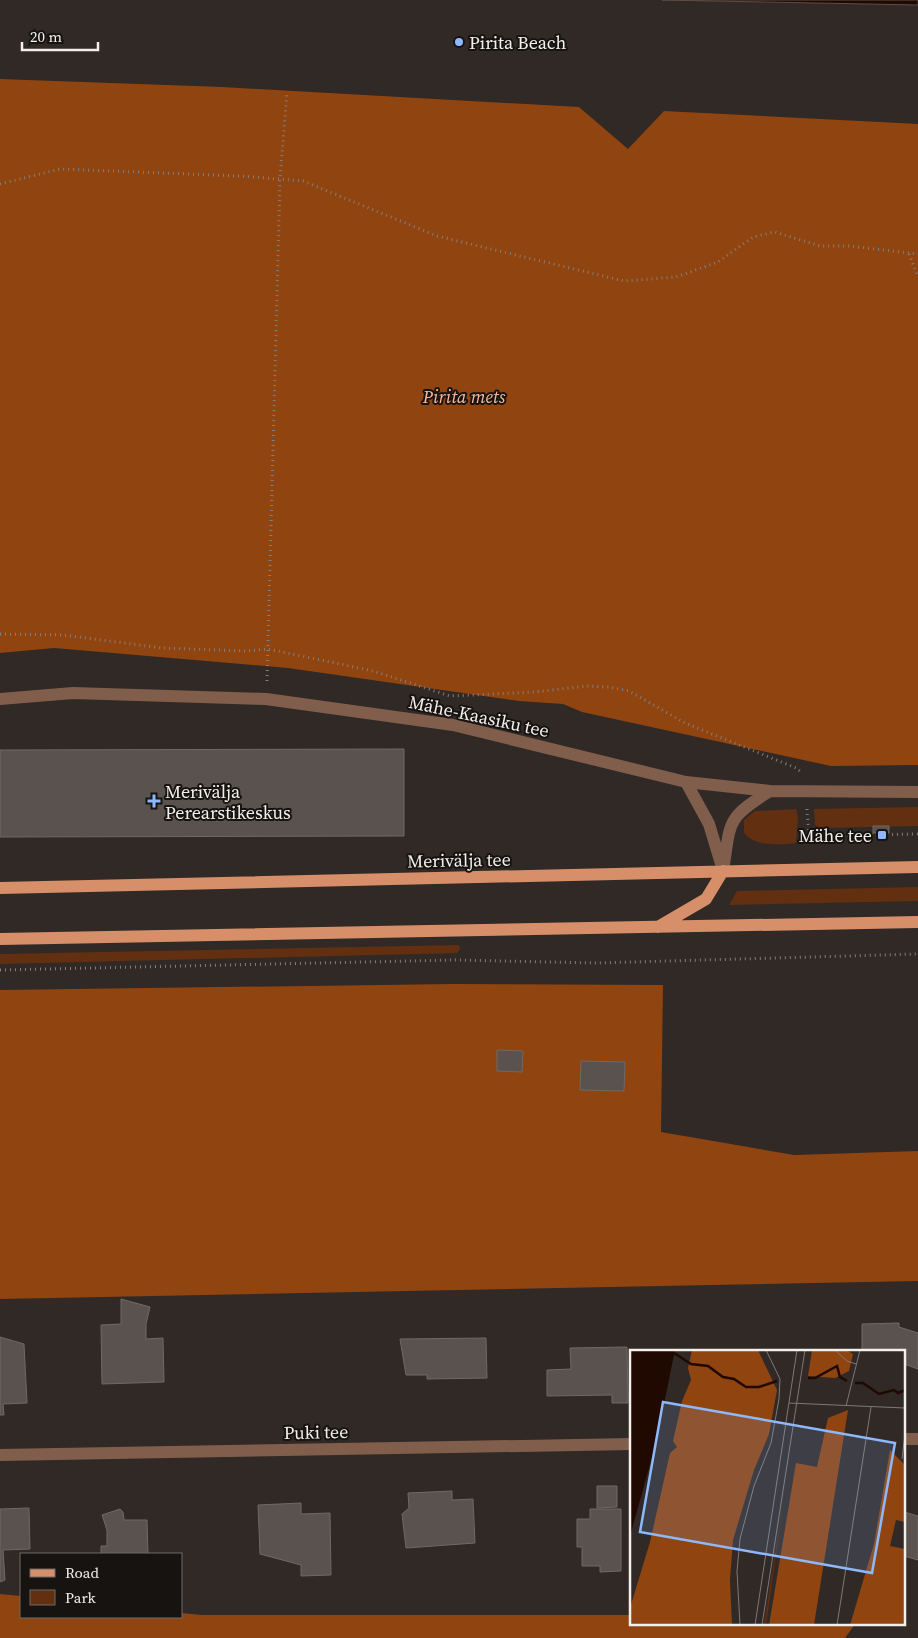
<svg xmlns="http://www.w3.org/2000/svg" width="918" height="1638" viewBox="0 0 918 1638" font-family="'Source Serif 4',serif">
<rect width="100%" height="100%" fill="#302926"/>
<path fill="#623010" d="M918 807V826L821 828 815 825 814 809Z
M796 809 798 817 796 843C780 845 755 847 744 833V820L755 811Z
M918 887V901L729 905 737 891Z
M459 945 460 949 457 953 0 964V954Z"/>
<path fill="#904410" d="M0 79 222 87 579 107 628 149 664 111 918 124V765L831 766 582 712 563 704 519 701 288 668 54 648 0 653Z
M454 984 663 985 661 1132 794 1155 918 1151V1281L0 1299V990Z
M0 1594 21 1596V1617H181V1613L202 1615H632V1624H855L845 1638H0Z"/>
<path fill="#200900" stroke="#5f4e47" d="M662 0H918V5Z"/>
<path fill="#59524e" stroke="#706965" d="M404 749V836L0 837V750Z
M873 826H889V833H873Z
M497 1050 523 1051 522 1072 497 1071Z
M581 1061 625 1062 624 1091 580 1090Z
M121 1299 150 1307 146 1324V1339L163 1338 164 1382 102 1384 101 1325 121 1324Z
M899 1323V1327L918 1333V1369L904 1364V1352H862V1324Z
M0 1337 24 1344 27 1403 3 1404 4 1415H0Z
M486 1338 487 1378 427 1379V1375H406L400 1339Z
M627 1347 628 1403H612V1395L547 1396V1370L571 1369 570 1348Z
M597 1486H617V1507L597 1508Z
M452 1491V1500L473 1499 475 1543 406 1548 402 1514 409 1508 408 1493Z
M301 1503V1514L330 1513 331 1575 301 1576V1565L260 1554 258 1505Z
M29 1508 30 1549 3 1550 5 1580 0 1582V1509Z
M120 1509 123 1512 124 1520H147L148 1554H101V1546H107V1530L102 1515Z
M590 1509H621V1571L600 1572V1566H582V1547H577V1519H590Z
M904 1512 918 1516V1560L904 1556Z"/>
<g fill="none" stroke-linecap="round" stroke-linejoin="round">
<path stroke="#847e7c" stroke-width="3" stroke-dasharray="1 4" stroke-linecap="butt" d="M0 184 60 169 241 176 303 181 437 236 624 281 676 277 718 262 753 237 775 232 820 246H849L918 254
M909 254 918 277
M0 634 63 635 162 648 246 651 268 649 373 671 450 696 535 692 586 686 609 687 629 691 685 723 796 768 800 771
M267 681 280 179 287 92
M807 809 809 836 918 834
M0 970 455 960 597 963 918 954"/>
<path stroke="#815e4c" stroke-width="12" d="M0 699 73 693 266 699 453 725 686 782 770 791 918 792
M686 782 709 824 722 867
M723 871C731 821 725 819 770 791
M904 1439H918
M0 1455 632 1444"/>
<path stroke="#d68f69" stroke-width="12" d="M0 888 918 867
M658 927 706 899 723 871
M0 939 918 922"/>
</g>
<g fill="#8db9fc" stroke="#161311" stroke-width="2">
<circle cx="459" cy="42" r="5"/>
<path d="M151.5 793.5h5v5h5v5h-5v5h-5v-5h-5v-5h5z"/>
<rect x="877" y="830" width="10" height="10" rx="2.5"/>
</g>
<g text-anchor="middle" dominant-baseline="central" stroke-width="4" stroke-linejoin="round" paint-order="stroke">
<g font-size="18" fill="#f3efed" stroke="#161311" text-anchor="start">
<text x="469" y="42">Pirita Beach</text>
<text x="165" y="791">Merivälja<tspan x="165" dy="21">Perearstikeskus</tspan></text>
<text x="872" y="835" text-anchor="end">Mähe tee</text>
</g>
<g font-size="18" font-style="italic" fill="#fcba97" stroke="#161311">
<text x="464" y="396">Pirita mets</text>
</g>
<g font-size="18" fill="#f3efed" stroke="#161311">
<text transform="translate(479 716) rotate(12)">Mähe-Kaasiku tee</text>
<text transform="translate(459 860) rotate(-1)">Merivälja tee</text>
<text transform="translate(316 1432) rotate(-1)">Puki tee</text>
</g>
</g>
<g transform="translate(630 1350)">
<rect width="275" height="275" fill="#302926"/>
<path d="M155 141 136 275H134Z" fill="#623010"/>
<path d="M62 0H128L147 40 139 84 124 120 103 190 100 230 102 275H0V258L20 192 40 103 47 97 43 91 52 51 61 30 58 18ZM182 0H216L223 4 219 21 205 28 178 26ZM218 60 184 275H139L166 113 187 117 198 68ZM260 100 275 115V172L266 170 260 196 275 199 274 275H220L244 194Z" fill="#904410"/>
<path d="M0 0H45L26 93 0 186Z" fill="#200900"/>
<path fill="none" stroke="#200900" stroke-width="2.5" d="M44 3 61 14 78 16 93 27 104 29 116 37H129L147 31M178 28H185L207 16 210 27 217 31M225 33H233L249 44 264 40 268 43 275 40"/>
<path fill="none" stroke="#7e7876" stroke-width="1" d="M205 0 217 11 226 14M159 53 275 58M216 56 230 0M272 109 275 84M110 275 107 221 110 189 124 136 141 93 149 49 150 29 136 0M125 275 167 0M132 275 175 0M207 275 241 57"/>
<path fill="#8db9fc" fill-opacity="0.15" stroke="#8db9fc" stroke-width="2.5" d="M33 52 265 93 242 223 10 182Z"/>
<rect width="275" height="275" fill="none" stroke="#f3efed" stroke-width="2.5"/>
</g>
<rect x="20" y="1553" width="162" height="65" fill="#161311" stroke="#6e6b69"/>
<rect x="30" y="1569" width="25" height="8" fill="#d68f69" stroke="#6e6b69"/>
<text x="65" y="1578" font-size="15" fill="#f3efed">Road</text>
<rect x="30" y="1590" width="25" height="15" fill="#623010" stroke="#6e6b69"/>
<text x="65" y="1603" font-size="15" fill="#f3efed">Park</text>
<path d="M22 42v8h76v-8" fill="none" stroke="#f3efed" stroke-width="2.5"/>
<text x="30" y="42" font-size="15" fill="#f3efed" stroke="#161311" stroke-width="4" paint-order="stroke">20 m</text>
</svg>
